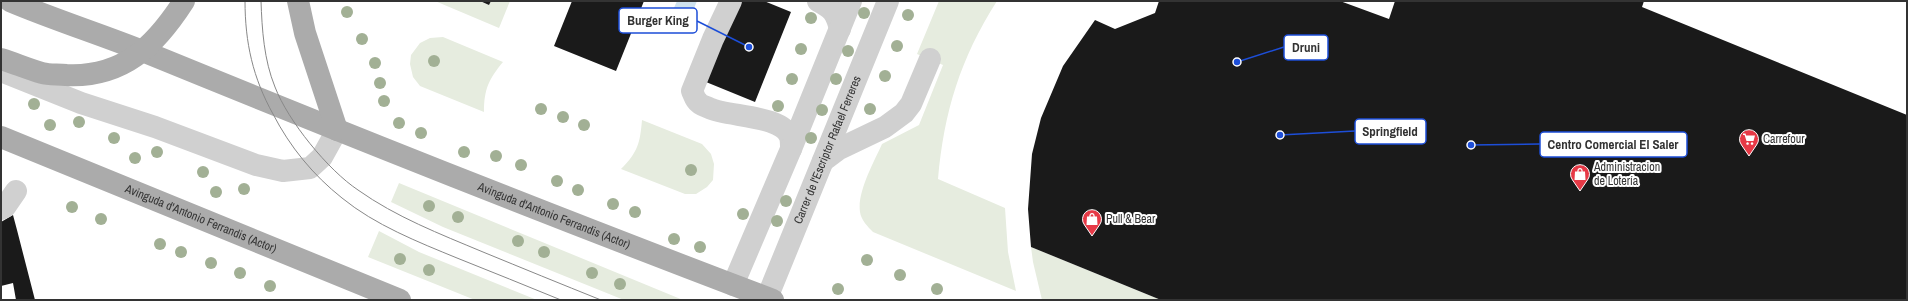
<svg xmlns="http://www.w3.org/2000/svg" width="1908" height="301" viewBox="0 0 1908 301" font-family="'Archivo Narrow',sans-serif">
<rect width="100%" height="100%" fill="#fff"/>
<path fill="#e6ecdf" d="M435 1H479L489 5 491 1H510L499 28Z
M939 1H997C960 59 944 112 938 179L1005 208 1008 252 1016 291 873 232C868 227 861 220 860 212 857 192 874 162 882 144L919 125 943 65 917 54Z
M443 37 503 62C489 79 484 89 484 112L420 86 413 77 410 64 411 55 420 43 430 38Z
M642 120 702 144 711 154 714 164 713 180 707 187 696 194H685L621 169C638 152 640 143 642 120Z
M399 183 683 300H624L443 227 391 202Z
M379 231 419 252 537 300H475L368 257Z
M1031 247 1161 300H1042L1033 262Z"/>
<path fill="#cfe2ee" d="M677 1H697L687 25 670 17Z"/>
<path fill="#1a1a1a" d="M480 1H491L489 5Z
M572 1H644L616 71 554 46Z
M739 1H764L791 12 755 102 706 82Z
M1159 1H1340L1389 19 1395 1H1644L1642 7 1907 115V300H1161L1031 247 1028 209 1032 154 1041 118 1063 66 1095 20 1115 29 1155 13Z
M13 215 17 230 35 300H16L13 283 1 286V222Z"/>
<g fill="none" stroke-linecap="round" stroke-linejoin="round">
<g stroke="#d0d0d0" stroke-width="22">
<path d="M731 1 713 39 692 91C694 95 695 100 698 102 700 105 705 106 709 108 728 117 783 115 790 137 791 140 791 145 791 149"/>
<path d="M818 1C833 9 836 13 840 29"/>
<path d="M1 71 81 103 155 127 256 165 283 171 310 168 322 157 337 130"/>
<path d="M823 161 839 149 885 127 904 113 911 104 930 59"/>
<path d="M1 209 5 207 16 191"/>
<path d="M733 285 791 149 851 1"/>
<path id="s1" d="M767 298 888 1"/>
</g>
<g stroke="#ababab" stroke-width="22">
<path id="s2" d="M10 1C55 20 100 34 145 52 353 137 562 220 773 300"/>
<path d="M298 1 305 33 337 130"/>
<path d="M1 59C14 63 28 69 42 73 49 75 58 74 66 75 123 78 155 46 184 1"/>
<path id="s3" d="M1 137 400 300"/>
</g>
<path stroke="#888" stroke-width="1" d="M245 1C245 43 253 78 273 114 290 147 313 175 342 198 375 225 418 242 457 258 492 272 527 286 561 300
M261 1C262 30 264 60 275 87 288 121 328 170 358 190 396 217 440 234 483 252 522 268 561 284 601 300"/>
</g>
<g fill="#a2b095">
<circle cx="347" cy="12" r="6"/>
<circle cx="864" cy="13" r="6"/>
<circle cx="908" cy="15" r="6"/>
<circle cx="811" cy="18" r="6"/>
<circle cx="362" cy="39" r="6"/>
<circle cx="897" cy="46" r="6"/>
<circle cx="801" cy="49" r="6"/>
<circle cx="848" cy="51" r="6"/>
<circle cx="434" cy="61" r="6"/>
<circle cx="375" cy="63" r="6"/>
<circle cx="885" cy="76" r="6"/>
<circle cx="792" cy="79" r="6"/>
<circle cx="836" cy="79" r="6"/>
<circle cx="380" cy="83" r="6"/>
<circle cx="384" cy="101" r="6"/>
<circle cx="34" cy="104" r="6"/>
<circle cx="778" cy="106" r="6"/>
<circle cx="541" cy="109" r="6"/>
<circle cx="870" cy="109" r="6"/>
<circle cx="822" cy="110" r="6"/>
<circle cx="563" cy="117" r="6"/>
<circle cx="79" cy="122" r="6"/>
<circle cx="399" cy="123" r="6"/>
<circle cx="50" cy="125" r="6"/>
<circle cx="584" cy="125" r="6"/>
<circle cx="421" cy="133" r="6"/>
<circle cx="114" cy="138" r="6"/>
<circle cx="811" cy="138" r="6"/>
<circle cx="157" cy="152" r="6"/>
<circle cx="464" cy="152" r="6"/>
<circle cx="496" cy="156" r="6"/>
<circle cx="135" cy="158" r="6"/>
<circle cx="521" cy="165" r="6"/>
<circle cx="691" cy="170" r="6"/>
<circle cx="203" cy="172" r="6"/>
<circle cx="557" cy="181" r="6"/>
<circle cx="244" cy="189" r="6"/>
<circle cx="578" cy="190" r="6"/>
<circle cx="216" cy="192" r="6"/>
<circle cx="786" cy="201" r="6"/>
<circle cx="613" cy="204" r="6"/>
<circle cx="429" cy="206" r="6"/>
<circle cx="72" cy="207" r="6"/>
<circle cx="635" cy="212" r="6"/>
<circle cx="743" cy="214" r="6"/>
<circle cx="458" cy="217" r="6"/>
<circle cx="101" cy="219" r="6"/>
<circle cx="777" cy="221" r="6"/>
<circle cx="674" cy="239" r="6"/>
<circle cx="518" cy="241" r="6"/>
<circle cx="160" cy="244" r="6"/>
<circle cx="700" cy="247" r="6"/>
<circle cx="181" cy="252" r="6"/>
<circle cx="544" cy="252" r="6"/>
<circle cx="400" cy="259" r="6"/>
<circle cx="867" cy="260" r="6"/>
<circle cx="211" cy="263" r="6"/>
<circle cx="429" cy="270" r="6"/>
<circle cx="240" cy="273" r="6"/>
<circle cx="592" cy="273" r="6"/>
<circle cx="900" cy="275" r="6"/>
<circle cx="620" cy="284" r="6"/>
<circle cx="270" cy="286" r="6"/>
<circle cx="838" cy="289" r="6"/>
<circle cx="937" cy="289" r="6"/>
</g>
<defs>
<symbol id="supermarket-pin" viewBox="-11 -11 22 30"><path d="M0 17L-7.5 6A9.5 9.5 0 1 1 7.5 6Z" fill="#e63946" stroke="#fff"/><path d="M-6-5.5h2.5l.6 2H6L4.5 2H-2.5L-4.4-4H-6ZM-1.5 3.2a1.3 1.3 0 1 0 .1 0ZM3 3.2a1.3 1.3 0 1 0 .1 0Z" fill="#fff"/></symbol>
<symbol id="shop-pin" viewBox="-11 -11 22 30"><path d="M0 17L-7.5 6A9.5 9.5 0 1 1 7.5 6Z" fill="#e63946" stroke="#fff"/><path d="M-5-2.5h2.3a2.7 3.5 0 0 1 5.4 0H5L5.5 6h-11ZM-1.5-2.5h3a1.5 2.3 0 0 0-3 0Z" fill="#fff"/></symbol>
</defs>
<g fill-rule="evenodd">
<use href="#supermarket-pin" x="1738" y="128" width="22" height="30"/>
<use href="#shop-pin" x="1569" y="163" width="22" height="30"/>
<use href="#shop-pin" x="1081" y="208" width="22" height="30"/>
</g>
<g text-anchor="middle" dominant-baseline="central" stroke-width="4" stroke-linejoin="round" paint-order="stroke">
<g font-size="12" fill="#333" stroke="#fff" text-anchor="start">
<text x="1763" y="139">Carrefour</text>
<text x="1594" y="167">Administracion<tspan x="1594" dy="14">de Lotería</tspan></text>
<text x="1106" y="219">Pull &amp; Bear</text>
</g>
<g font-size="12" fill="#333" stroke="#fff">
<text stroke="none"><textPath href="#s1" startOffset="160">Carrer de l'Escriptor Rafael Ferreres</textPath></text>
<text stroke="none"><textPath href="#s2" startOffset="585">Avinguda d'Antonio Ferrandis (Actor)</textPath></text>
<text stroke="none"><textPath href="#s3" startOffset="216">Avinguda d'Antonio Ferrandis (Actor)</textPath></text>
</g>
</g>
<path fill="none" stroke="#1d4ed8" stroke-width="1.5" d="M749 47L697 21M1237 62L1284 47M1280 135L1355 131M1471 145L1540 144"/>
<g fill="#1d4ed8" stroke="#fff" stroke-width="1.5">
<circle cx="749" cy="47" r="4"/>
<circle cx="1237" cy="62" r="4"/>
<circle cx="1280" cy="135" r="4"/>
<circle cx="1471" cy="145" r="4"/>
</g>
<g fill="#fff" stroke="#1d4ed8" stroke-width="1.5">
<rect x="619" y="8" width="78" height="25" rx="4"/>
<rect x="1284" y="35" width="44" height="25" rx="4"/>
<rect x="1355" y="119" width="71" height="25" rx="4"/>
<rect x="1540" y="132" width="147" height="25" rx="4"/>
</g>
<g font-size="13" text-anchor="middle" font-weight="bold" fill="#333">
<text x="658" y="25">Burger King</text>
<text x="1306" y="52">Druni</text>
<text x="1390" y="136">Springfield</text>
<text x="1613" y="149">Centro Comercial El Saler</text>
</g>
<rect width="1908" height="301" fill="none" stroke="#333333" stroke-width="4"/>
</svg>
